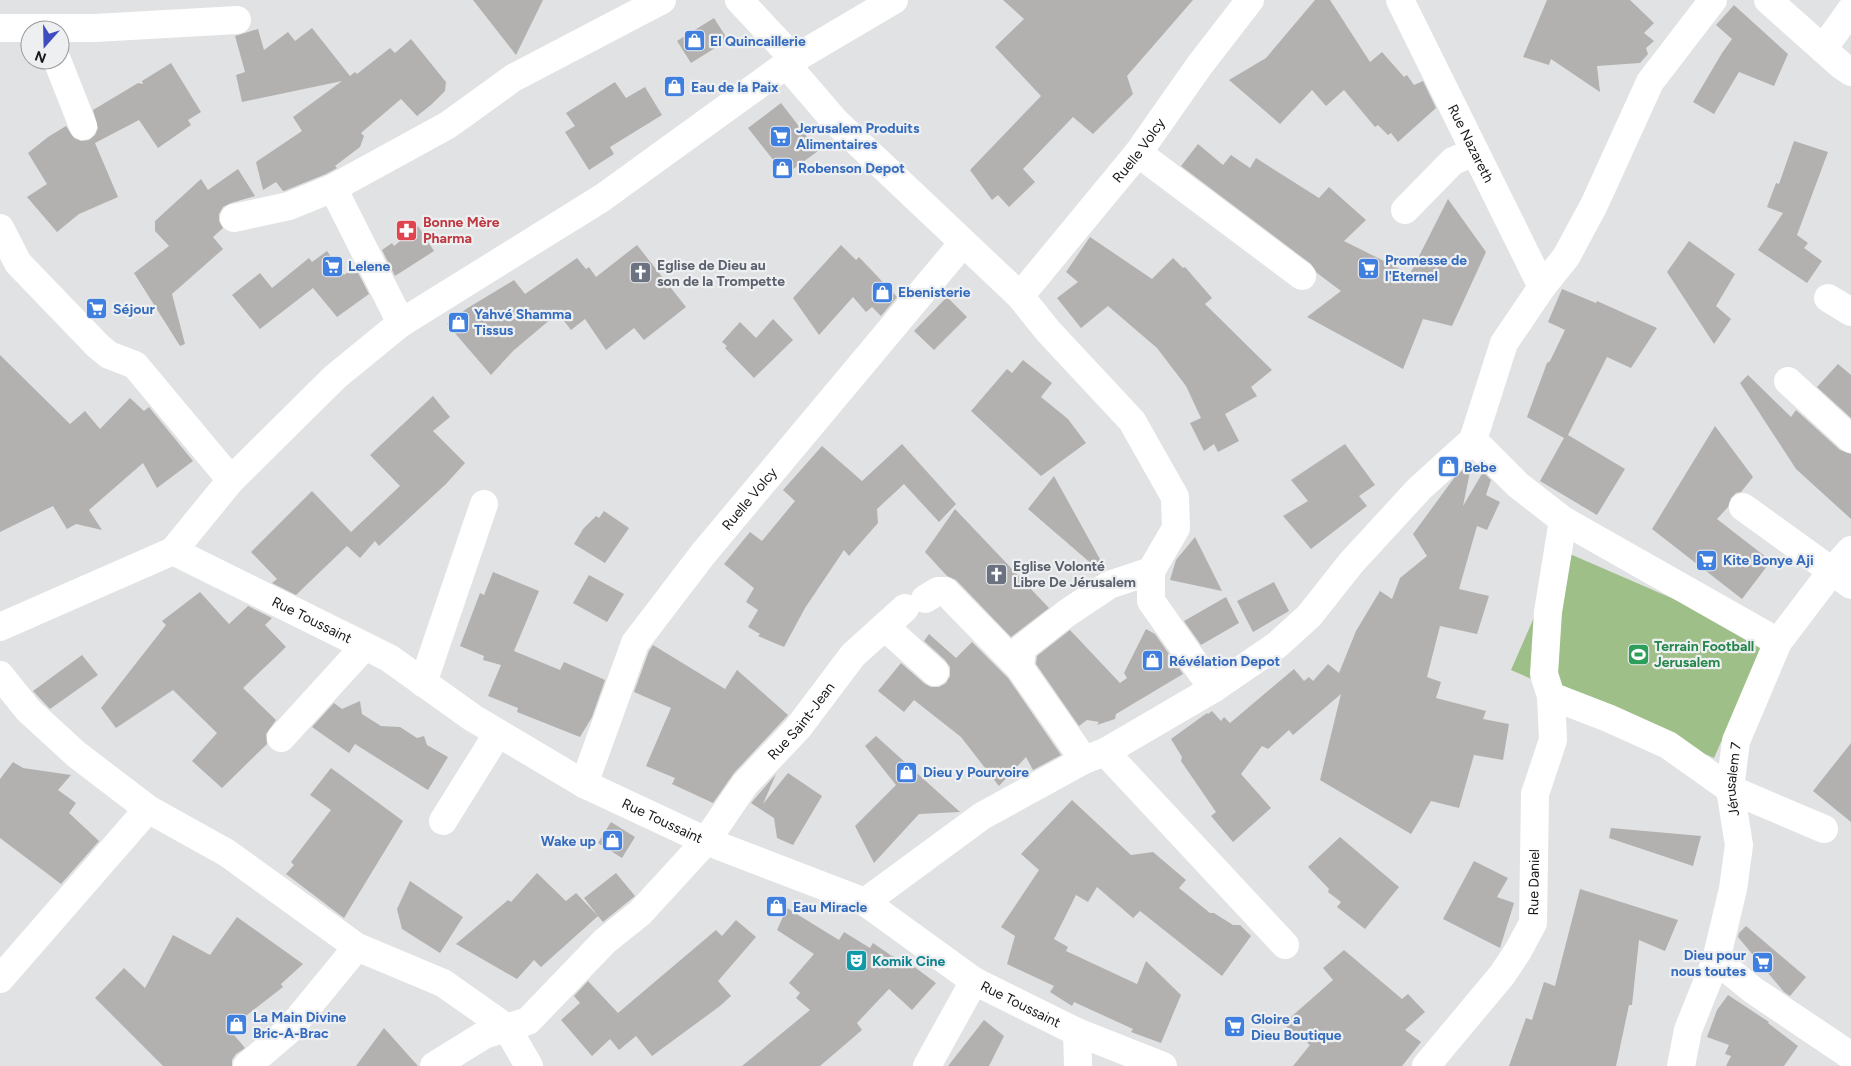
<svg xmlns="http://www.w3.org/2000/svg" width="1851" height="1066" viewBox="0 0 1851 1066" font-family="Figtree,sans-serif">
<rect width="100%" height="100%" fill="#e1e2e3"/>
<path fill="#9ebf87" d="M1563 551 1766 639 1714 758 1511 670Z"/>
<path fill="#b3b1b0" d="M473 0H543L516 55Z
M1003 0H1193L1127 76 1133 94 1093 134 1073 117 1023 169 1035 182 1009 207 998 195 992 200 970 170 1041 96 995 47 1024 19Z
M1315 0H1330L1370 62 1382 52 1404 77 1407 75 1414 85 1423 81 1436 108 1398 142 1391 133 1388 135 1378 125 1375 127 1344 90 1326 106 1312 90 1280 124 1229 80 1266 58Z
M1547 0H1630L1654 23 1644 33 1654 41 1646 48 1648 54 1640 63 1597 66 1600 92 1551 59 1549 65 1523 57Z
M1734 5 1788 54 1774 86 1739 72 1714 114 1693 102 1722 53 1732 39 1716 25Z
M714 18 728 40 691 63 677 41Z
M312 28 350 76 355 72 357 74 390 48 395 53 411 39 446 82 445 91 432 104 417 116 401 99 361 133 364 136 360 147 335 166 337 168 326 174 284 191H283L276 182 263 190 256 162 302 131 293 117 342 81 242 102 236 75 245 72 235 36 258 29 264 50 288 32 295 41Z
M171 63 201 112 188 120 191 125 158 148 139 120 95 143 118 197 79 214 57 232 27 197 47 184 28 153 48 137 66 126 74 138 81 141 89 140 95 135 98 128 93 110 138 83 143 84 142 81Z
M615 82 626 98 645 87 662 115 610 147 614 154 589 170 565 132 575 126 566 113Z
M781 103 818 151 785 175 748 128Z
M1794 141 1828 152 1797 235 1808 243 1804 248 1822 261 1807 283 1758 250 1783 213 1767 207 1776 183 1779 184Z
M1198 144 1223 165 1231 155 1250 168 1256 158 1319 198 1329 187 1366 220 1344 241 1410 274 1448 199 1486 252 1452 326 1423 319 1403 369 1307 317 1341 291 1317 273 1311 264 1181 166Z
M238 169 255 196 231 203 223 207 219 214V221L223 228 213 237 223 249 172 294 185 344 180 346 134 273 169 246 155 231V221L201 179 208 190Z
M418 226 434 251 395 276 382 250 392 243 394 246Z
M1090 237 1152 279 1173 258 1183 268 1185 267 1212 298 1205 304 1272 370 1251 387 1257 396 1225 414 1239 441 1218 452 1214 444 1204 451 1190 423 1201 418 1186 386 1157 348 1108 306 1081 328 1057 298 1078 282 1066 272Z
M1689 241 1735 274 1716 306 1731 319 1714 344 1667 272Z
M637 245 686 307 644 340 634 328 606 350 585 319 571 330 558 313 513 351 491 375 447 324 466 309 514 280 525 294 577 258 586 269 589 267 596 277Z
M841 245 856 260 859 257 897 297 881 316 872 307 866 312 853 297 819 335 793 298Z
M327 251 344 275 355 267 369 294 337 317 313 288 260 329 232 295 260 273 272 288 309 258 312 262Z
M1562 289 1596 303 1597 301 1657 328 1631 368 1607 357 1568 435 1625 469 1597 515 1540 481 1564 438 1527 417 1547 363 1550 361 1565 330 1548 322Z
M947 297 967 317 934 350 914 331Z
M773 319 793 340 754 378 725 348 727 346 722 342 740 322 756 338Z
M0 355 70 424 85 411 100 429 130 398 144 411 149 407 193 461 157 488 143 463 89 510 102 530 76 524 67 529 53 506 0 532Z
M1023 360 1052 383 1041 397 1068 419 1086 443 1041 476 971 411 1007 369 1012 373Z
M1838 364 1851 375V418L1817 387Z
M1748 375 1791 417 1796 410 1840 450 1851 454V519L1796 469 1740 383Z
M433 396 450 417 433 431 465 463 446 484 379 546 375 541 360 558 347 546 296 595 272 583 277 579 251 552 312 491 351 532 400 486 370 455Z
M1715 426 1753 477 1741 492 1736 493 1731 498 1728 507 1717 519 1771 561 1742 599 1652 529Z
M902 444 956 504 939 522 904 484 877 509 878 523 849 556 844 550 805 608 784 647 758 636 760 634 748 627 758 610 746 602 754 588 724 564 750 532 762 541 795 501 783 490 822 446 862 481Z
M1345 444 1375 485 1359 496 1367 506 1311 549 1283 516 1308 501 1291 480Z
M1472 462 1463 506 1483 472 1491 480 1486 495 1500 502 1487 530 1477 526 1459 589 1489 596 1477 634 1440 626 1427 677 1441 682 1436 698 1486 711 1483 719 1509 724 1503 760 1474 755 1459 808 1431 801 1411 834 1320 780 1341 694 1293 735 1289 730 1268 749 1262 746 1241 774 1271 808 1233 842 1211 816 1216 812 1181 761 1182 757 1171 739 1207 713 1208 714 1212 711 1221 721 1224 717 1230 723 1294 669 1304 681 1309 677 1313 681 1328 664 1339 673 1356 631 1380 591 1392 599 1400 578 1427 556 1413 534 1454 478Z
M1054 476 1106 570 1101 572 1028 509Z
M955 509 1049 608 1011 637 956 580 947 576 925 552Z
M604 511 629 528 605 563 574 544 583 529 596 516 599 518Z
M1195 537 1222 591 1170 580 1176 560Z
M493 572 539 591 514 651 560 670 564 662 605 680 592 717 580 737 517 712 518 708 488 696 501 665 483 660 484 656 460 646 480 593 484 595Z
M589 575 624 594 607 622 573 603Z
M1274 582 1289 611 1253 632 1237 601Z
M200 592 229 624 248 606 272 618 265 625 286 647 243 688 276 720 266 734 267 744 222 788 192 761 217 733 173 690 116 728 101 708 166 625 162 621Z
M1226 597 1239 623 1201 645 1184 621Z
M1146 629 1155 634 1183 674 1116 714 1115 719 1097 725 1099 722 1087 720 1079 726 1036 664 1037 656 1070 630 1120 683 1127 678 1124 673Z
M929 634 956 658 972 642 1008 678 1061 755 1033 770 1026 757 999 786 961 737 914 700 904 712 878 691 901 663 925 684 931 687H939L946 683 950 676V667L945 660 924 641Z
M653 645 725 689 737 670 788 715 734 773 713 803 672 784 675 778 646 766 671 708 634 692 649 651Z
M82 655 98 675 50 709 33 691Z
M360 701 362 714 381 726 400 727 417 738 424 736 427 745 448 757 428 790 355 744 349 753 312 727 334 703 342 709Z
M876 736 960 812 919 814 874 863 855 826 896 785 865 746Z
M1851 743V822L1813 791Z
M13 762 23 768 71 775 58 790 76 803 69 813 99 841 61 884 0 838V779Z
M331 768 403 821 344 918 286 874 294 865 291 862 331 810 310 795Z
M788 773 822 796 793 845 777 838 774 818 751 803 776 774 763 804Z
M1072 800 1131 855 1153 852 1186 880 1179 888 1210 913H1214L1233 925H1240L1251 936 1222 976 1140 911 1133 918 1097 887 1088 902 1076 895 1054 939 1068 947 1066 951 1137 984 1146 961 1181 995 1161 1043 1131 1032 1133 1029 1074 1002 1072 1006 1050 992 1054 986 1007 964 1015 936 1001 927 1039 870 1021 854Z
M611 822 635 837 622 858 598 843Z
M1611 828 1701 836 1693 866 1609 838Z
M1340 837 1399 887 1365 929 1337 907 1341 902 1328 892 1329 889 1308 867Z
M1474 861 1508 878 1497 897 1514 903 1500 948 1443 919Z
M537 873 566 901 576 893 598 916 584 898 616 873 635 896 603 922 598 916 541 967 534 960 517 979 456 944 508 900 511 902Z
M410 881 463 917 440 953 402 929 397 909Z
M1580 889 1678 920 1665 951 1639 940 1632 1005H1629L1616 1066H1509L1526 1018 1532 1020 1544 982 1555 986Z
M787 908 839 940 844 932 870 948 873 943 892 956 905 960 936 983 912 1010 889 989 857 1023 862 1030 820 1066H742L810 1010 796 998 800 993 789 983 814 954 777 930Z
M237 917 303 964 281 984 283 987 229 1029 245 1048 236 1054 232 1060V1066H163L95 998 124 968 145 988 173 935 210 955Z
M736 920 756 937 718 981 731 996 720 1006 652 1056 636 1036 619 1050 610 1039 592 1056 561 1020 580 1003 574 996 588 981 618 1013 716 930 722 936Z
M1746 926 1806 977 1790 996 1784 992 1738 937 1739 933Z
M1344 950 1402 999 1408 994 1425 1012 1405 1030 1421 1042 1402 1066H1293L1310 1045 1283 1024 1333 980 1323 968Z
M1728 995 1769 1022 1768 1023 1798 1046 1784 1066H1726L1731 1056 1725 1054 1729 1045 1707 1037 1717 1010Z
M984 1020 1004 1036 989 1066H948Z
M384 1028 418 1066H356Z"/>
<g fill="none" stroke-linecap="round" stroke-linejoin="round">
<g stroke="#fff" stroke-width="28">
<path d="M739 0 794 59"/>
<path id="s1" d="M1400 0 1542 287"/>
<path d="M1768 0 1841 65 1851 72"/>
<path d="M0 28H95L237 20"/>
<path d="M1823 49 1851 10"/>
<path d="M57 60 83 126"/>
<path d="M786 64 835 121 1020 296 1048 331 1132 421 1175 497 1176 528 1151 571 1109 585 1067 613 1022 648 1020 668 1084 760"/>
<path d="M1138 153 1302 276"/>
<path d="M1405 210 1453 161 1475 152"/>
<path d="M234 218 289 206 333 188"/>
<path d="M0 228 18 263 98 346 109 355 135 365 231 480"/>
<path id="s2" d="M1020 296 1138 153 1199 66 1250 0"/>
<path d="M1828 298 1851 312"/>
<path d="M401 323 333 188 448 125 513 78 662 0"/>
<path d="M1788 381 1851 439"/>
<path d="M1473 440 1518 485 1563 520 1778 642"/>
<path d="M1743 507 1851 585"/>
<path id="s3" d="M173 551 389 658 473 718 584 784 706 841 865 902 974 981 1077 1032 1163 1066"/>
<path d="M1151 571V601L1213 689"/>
<path d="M925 599 938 591H945L1020 668"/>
<path d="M0 627 173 551 231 480 335 377 401 323 602 198 794 59 894 0"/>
<path d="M885 627 935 672"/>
<path d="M0 675 28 710 76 754 148 809 227 853 357 947 443 983 507 1028 529 1066"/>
<path d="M423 683 484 504"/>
<path d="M1551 696 1608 718 1668 745 1730 789 1824 829"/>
<path d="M281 738 364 647"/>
<path d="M1105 752 1285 945"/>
<path id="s4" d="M584 784 635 643 703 554 963 243"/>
<path d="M443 821 498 733"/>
<path d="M865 902 982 816 1084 760 1105 752 1213 689 1277 645 1309 616 1351 563 1419 489 1473 440 1504 343 1542 287 1566 257 1594 205 1650 82 1713 0"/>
<path d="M1716 960 1753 990 1851 1056"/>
<path d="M0 979 148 809"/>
<path d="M1077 1032 1078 1066"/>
<path d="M247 1066 289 1030 357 947"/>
<path id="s5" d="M434 1066 484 1035 528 1021 605 941 640 913 706 841 745 784 798 728 853 655 905 608"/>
<path d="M927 1066 974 981"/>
<path id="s6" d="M1426 1066 1502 975 1518 951 1533 923 1535 794 1553 740 1551 696 1544 674 1548 612 1563 520"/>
<path id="s7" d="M1681 1066 1688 1030 1716 960 1733 889 1739 845 1730 789 1736 741 1778 642 1832 571 1851 550"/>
</g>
</g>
<defs>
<symbol id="shop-square" viewBox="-11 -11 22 22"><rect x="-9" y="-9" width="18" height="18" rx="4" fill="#3f7fe0" stroke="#eeeff1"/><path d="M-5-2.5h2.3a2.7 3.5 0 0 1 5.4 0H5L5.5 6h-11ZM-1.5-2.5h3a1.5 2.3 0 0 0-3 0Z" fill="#fff"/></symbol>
<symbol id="supermarket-square" viewBox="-11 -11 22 22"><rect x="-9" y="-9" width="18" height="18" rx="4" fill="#3f7fe0" stroke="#eeeff1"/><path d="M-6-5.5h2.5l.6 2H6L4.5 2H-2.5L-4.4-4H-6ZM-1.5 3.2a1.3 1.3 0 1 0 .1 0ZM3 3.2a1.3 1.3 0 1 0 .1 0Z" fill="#fff"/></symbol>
<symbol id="pharmacy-square" viewBox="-11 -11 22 22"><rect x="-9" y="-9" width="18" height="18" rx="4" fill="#e0444e" stroke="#eeeff1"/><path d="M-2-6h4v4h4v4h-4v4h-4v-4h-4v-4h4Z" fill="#fff"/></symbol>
<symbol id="church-square" viewBox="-11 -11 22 22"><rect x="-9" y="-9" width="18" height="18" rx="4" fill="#6b7280" stroke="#eeeff1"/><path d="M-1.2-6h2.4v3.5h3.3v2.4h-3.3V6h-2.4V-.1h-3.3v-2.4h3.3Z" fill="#fff"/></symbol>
<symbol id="stadium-square" viewBox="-11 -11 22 22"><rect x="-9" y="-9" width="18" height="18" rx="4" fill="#2e9e5b" stroke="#eeeff1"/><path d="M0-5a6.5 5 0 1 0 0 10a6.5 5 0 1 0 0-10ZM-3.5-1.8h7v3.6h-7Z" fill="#fff"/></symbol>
<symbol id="theatre-square" viewBox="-11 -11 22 22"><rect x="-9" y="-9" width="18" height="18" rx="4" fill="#0f9aa8" stroke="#eeeff1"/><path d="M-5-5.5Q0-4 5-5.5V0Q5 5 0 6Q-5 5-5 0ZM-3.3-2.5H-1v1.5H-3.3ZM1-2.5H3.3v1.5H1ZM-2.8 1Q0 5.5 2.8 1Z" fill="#fff"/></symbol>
</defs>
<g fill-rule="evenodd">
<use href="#shop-square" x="682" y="28" width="25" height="25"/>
<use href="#shop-square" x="662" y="74" width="25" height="25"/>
<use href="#supermarket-square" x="768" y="124" width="25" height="25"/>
<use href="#shop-square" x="770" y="156" width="25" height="25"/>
<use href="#pharmacy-square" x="394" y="218" width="25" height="25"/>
<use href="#supermarket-square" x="320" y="254" width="25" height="25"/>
<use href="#supermarket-square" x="1356" y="256" width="25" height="25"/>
<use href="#church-square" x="628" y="260" width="25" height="25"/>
<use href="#shop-square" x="870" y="280" width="25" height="25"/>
<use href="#supermarket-square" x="84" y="296" width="25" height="25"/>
<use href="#shop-square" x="446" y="310" width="25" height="25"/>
<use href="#shop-square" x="1436" y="454" width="25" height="25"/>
<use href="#supermarket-square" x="1694" y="548" width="25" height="25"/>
<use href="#church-square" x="984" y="562" width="25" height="25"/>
<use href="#stadium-square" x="1626" y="642" width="25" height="25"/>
<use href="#shop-square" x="1140" y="648" width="25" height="25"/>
<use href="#shop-square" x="894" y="760" width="25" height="25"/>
<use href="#shop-square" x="600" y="828" width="25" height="25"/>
<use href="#shop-square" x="764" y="894" width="25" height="25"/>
<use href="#theatre-square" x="844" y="948" width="25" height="25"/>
<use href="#supermarket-square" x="1750" y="950" width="25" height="25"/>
<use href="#shop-square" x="224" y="1012" width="25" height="25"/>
<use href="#supermarket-square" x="1222" y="1014" width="25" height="25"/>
</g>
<g text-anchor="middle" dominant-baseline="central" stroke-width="4.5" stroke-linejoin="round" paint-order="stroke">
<g font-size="14" font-weight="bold" fill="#366cbe" stroke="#eeeff1" text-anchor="start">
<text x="710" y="41">El Quincaillerie</text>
<text x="691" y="87">Eau de la Paix</text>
<text x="796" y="128">Jerusalem Produits<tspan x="796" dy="16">Alimentaires</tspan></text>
<text x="798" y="168">Robenson Depot</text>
<text x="1385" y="260">Promesse de<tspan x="1385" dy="16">l'Eternel</tspan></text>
<text x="348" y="266">Lelene</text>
<text x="898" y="292">Ebenisterie</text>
<text x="113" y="309">Séjour</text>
<text x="474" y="314">Yahvé Shamma<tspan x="474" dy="16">Tissus</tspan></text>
<text x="1464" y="467">Bebe</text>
<text x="1723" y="560">Kite Bonye Aji</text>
<text x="1169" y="661">Révélation Depot</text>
<text x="923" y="772">Dieu y Pourvoire</text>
<text x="596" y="841" text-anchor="end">Wake up</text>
<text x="793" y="907">Eau Miracle</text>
<text x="1746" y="955" text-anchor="end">Dieu pour<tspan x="1746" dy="16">nous toutes</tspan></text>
<text x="253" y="1017">La Main Divine<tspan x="253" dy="16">Bric-A-Brac</tspan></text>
<text x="1251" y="1019">Gloire a<tspan x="1251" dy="16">Dieu Boutique</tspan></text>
</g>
<g font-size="14" fill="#171717" stroke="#eeeff1">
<text stroke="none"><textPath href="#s1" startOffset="160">Rue Nazareth</textPath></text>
<text stroke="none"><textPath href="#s2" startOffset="188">Ruelle Volcy</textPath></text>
<text stroke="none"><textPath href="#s4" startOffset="334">Ruelle Volcy</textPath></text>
<text stroke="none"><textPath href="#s3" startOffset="155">Rue Toussaint</textPath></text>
<text stroke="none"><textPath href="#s5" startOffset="512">Rue Saint-Jean</textPath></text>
<text stroke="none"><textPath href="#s7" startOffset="296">Jérusalem 7</textPath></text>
<text stroke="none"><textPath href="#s3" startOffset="560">Rue Toussaint</textPath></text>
<text stroke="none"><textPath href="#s6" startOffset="220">Rue Daniel</textPath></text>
<text stroke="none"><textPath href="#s3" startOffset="965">Rue Toussaint</textPath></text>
</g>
<g font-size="14" font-weight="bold" fill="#be3a42" stroke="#eeeff1" text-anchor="start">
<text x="423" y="222">Bonne Mère<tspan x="423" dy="16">Pharma</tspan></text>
</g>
<g font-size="14" font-weight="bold" fill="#5b616d" stroke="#eeeff1" text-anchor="start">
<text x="657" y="265">Eglise de Dieu au<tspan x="657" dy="16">son de la Trompette</tspan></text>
<text x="1013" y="566">Eglise Volonté<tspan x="1013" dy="16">Libre De Jérusalem</tspan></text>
</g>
<g font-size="14" font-weight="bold" fill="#27864d" stroke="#eeeff1" text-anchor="start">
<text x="1654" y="646">Terrain Football<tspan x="1654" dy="16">Jerusalem</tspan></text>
</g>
<g font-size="14" font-weight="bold" fill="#0d838f" stroke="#eeeff1" text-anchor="start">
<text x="872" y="961">Komik Cine</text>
</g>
</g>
<g transform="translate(45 45) rotate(200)"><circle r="24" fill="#eeeff1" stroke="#98999a"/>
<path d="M0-4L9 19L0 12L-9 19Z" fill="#3e4cc0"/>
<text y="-8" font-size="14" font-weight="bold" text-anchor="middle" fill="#171717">N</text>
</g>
</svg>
